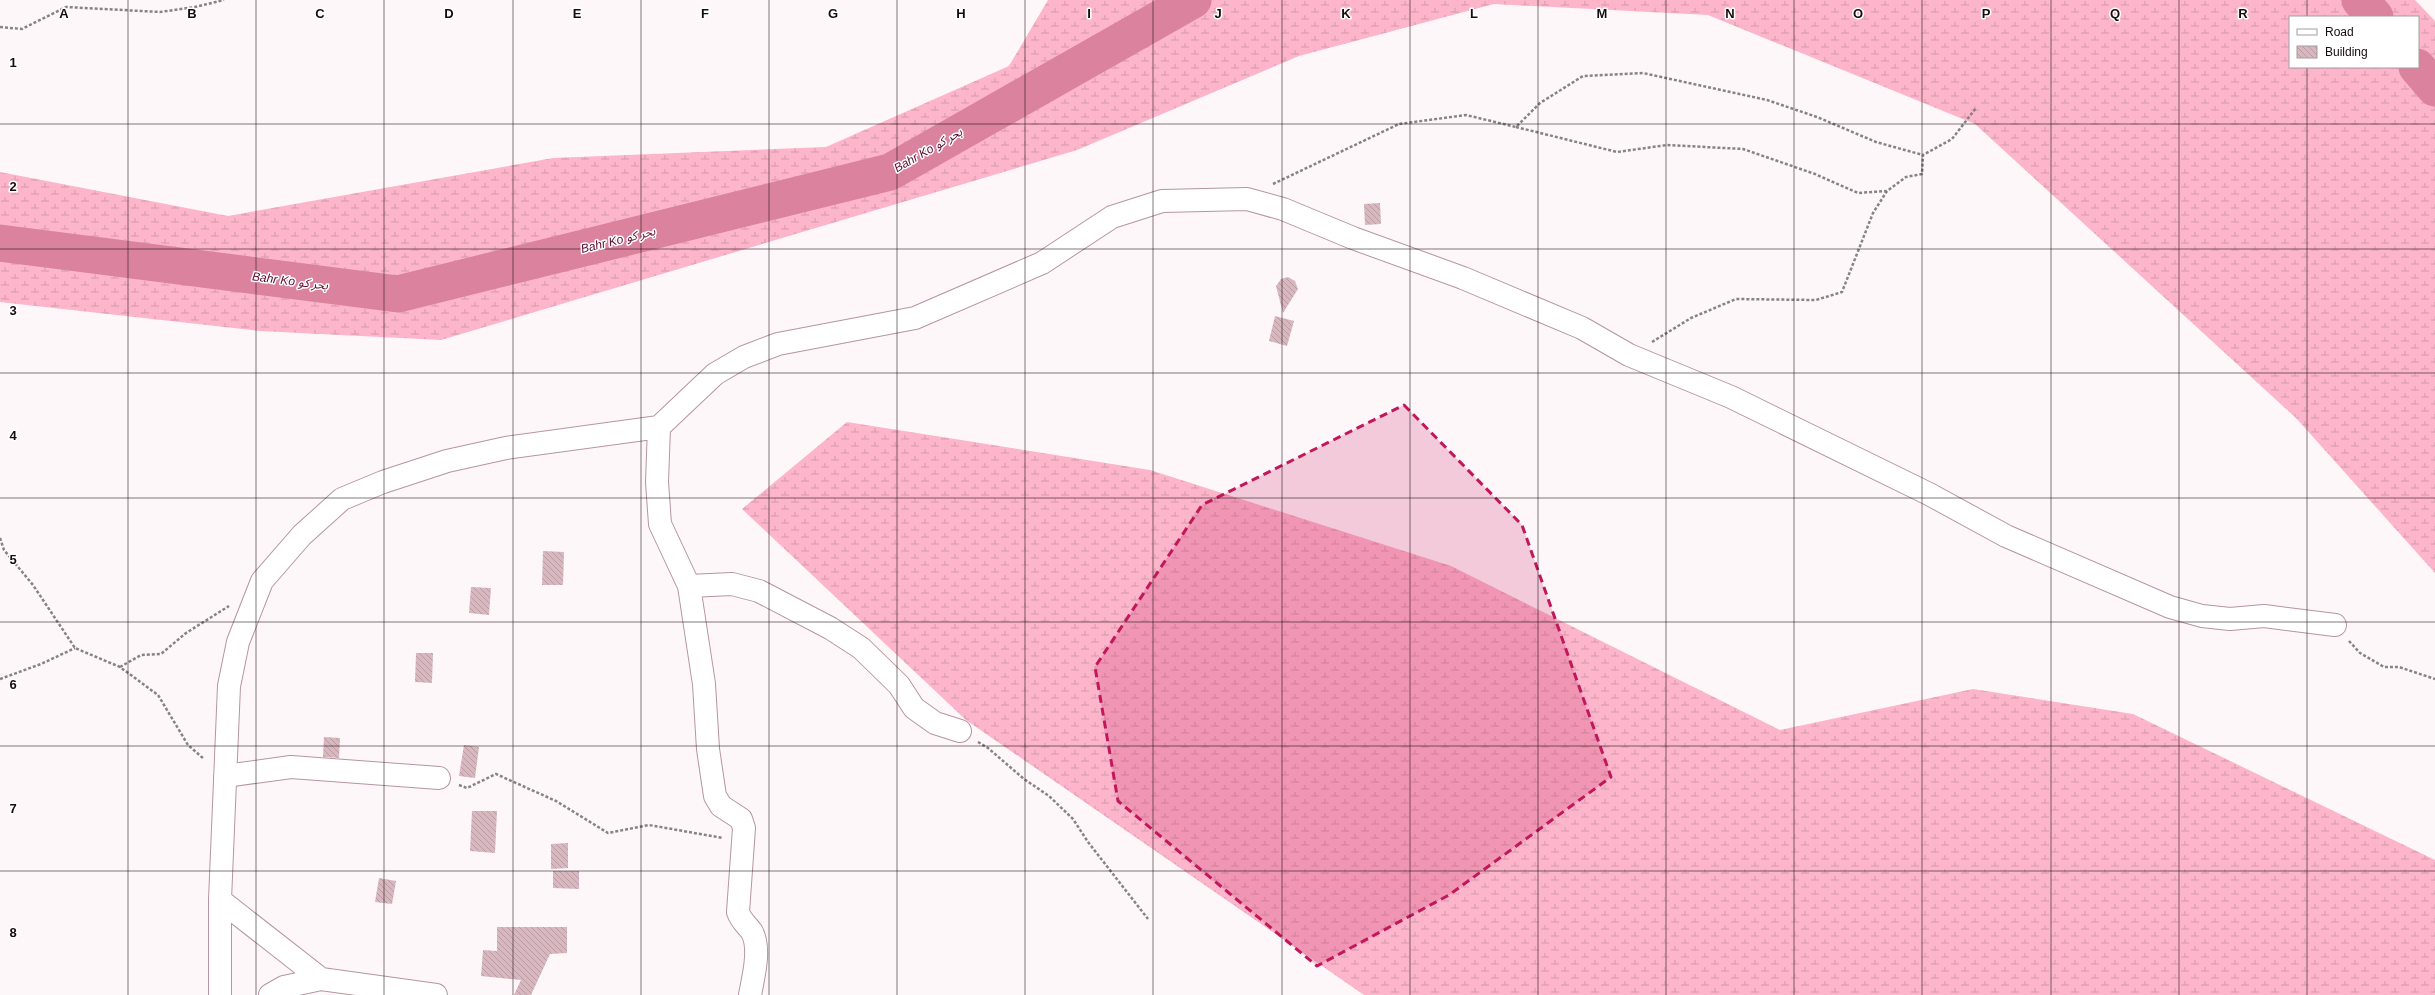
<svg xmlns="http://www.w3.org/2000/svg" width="2435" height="995" viewBox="0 0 2435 995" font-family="Helvetica,'Noto Sans Arabic',sans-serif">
<defs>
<pattern id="wetland-marsh" width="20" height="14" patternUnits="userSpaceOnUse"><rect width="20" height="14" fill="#fcb5ca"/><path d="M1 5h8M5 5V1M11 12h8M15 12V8" fill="none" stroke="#d79aac"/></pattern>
<pattern id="building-back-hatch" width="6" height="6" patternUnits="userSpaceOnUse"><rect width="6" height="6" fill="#d8b7bf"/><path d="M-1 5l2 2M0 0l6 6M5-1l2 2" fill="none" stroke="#b99ca3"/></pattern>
</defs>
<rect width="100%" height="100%" fill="#fef7f9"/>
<path fill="url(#wetland-marsh)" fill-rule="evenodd" d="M1048 0H2415L2435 21V573L2296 418 1975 124 1708 15 1494 4 1299 56 1077 150 441 340 260 331 0 302V172L228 216 553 158 826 147 1009 66ZM2290 17H2418V67H2290Z
M847 422 1150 470 1451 566 1780 730 1973 689 2133 714 2435 860V995H1364L966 720 742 509Z"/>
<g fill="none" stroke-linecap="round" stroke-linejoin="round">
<path stroke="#db829e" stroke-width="37" d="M2360 0 2375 17
M2417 67 2435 88
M0 243 398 294 890 172 1193 0"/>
</g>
<path fill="url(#building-back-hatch)" d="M1380 203 1381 224 1365 225 1364 204Z
M1288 277 1295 281 1298 289 1283 313 1276 286 1281 279Z
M1275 316 1294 321 1287 346 1269 341Z
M543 551 564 552 563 585H542Z
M471 587 491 588 489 615 469 613Z
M416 653H433L432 683 415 682Z
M324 737 340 738 339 758 323 757Z
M464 745 479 747 475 778 459 776Z
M472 811H497L495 853 470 851Z
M568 843V868L551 869V844Z
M553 871H579V889L553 888Z
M379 878 396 881 392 904 375 902Z
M497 927H567V953L550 954 531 995H514L521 980 481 976 483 950 497 951Z"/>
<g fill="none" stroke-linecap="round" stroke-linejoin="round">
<defs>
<path id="minor" d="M659 427 657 482 660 524 689 586 704 684 708 749 715 796 721 806 741 819 744 828 738 912C741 921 747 925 752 932 761 949 753 978 750 995
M689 586 732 584 759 591 830 628 861 648 899 685 914 708 935 723 960 731
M225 776 291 767 439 778
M220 900 321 979
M220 995V900L229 686 238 642 262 581 302 535 342 499 383 482 447 461 506 448 659 427 715 374 744 357 778 344 915 318 1042 263 1112 217 1162 201 1247 199 1283 209 1353 238 1463 278 1582 328 1629 355 1731 397 1929 494 2006 536 2170 607 2202 616 2230 619 2264 616 2335 625
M270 995 284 987 321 979 436 995"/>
</defs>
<use href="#minor" stroke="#b6959e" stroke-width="24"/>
<path stroke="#8a8184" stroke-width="2.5" stroke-dasharray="3 2" stroke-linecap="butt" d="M0 27 22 29 66 7 160 12 195 7 224 0
M1516 127 1617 152 1667 145 1743 149 1815 174 1858 193 1886 191
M1273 184 1399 124 1466 115 1516 127 1540 103 1583 76 1643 73 1767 100 1817 117 1876 142 1923 155
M1652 342 1691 318 1736 299 1816 300 1842 292 1873 213 1887 191 1906 177 1922 174 1923 155 1952 139 1976 108
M0 538 4 550 33 585 75 648 120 667 158 695 188 745 204 759
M2349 641 2360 653 2384 667H2399L2435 679
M120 667 141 655 161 654 186 633 229 606
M0 679 41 664 75 648
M978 742 988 748 1024 779 1049 796 1073 819 1088 842 1148 919
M459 785 467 788 496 774 556 801 608 833 649 825 723 838"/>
<use href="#minor" stroke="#fff" stroke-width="22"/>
</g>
<path fill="#c2185b" fill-opacity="0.2" stroke="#c2185b" stroke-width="3" stroke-dasharray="8 5" stroke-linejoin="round" d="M1404 405 1522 525 1611 777 1449 895 1317 966 1118 801 1095 667 1202 505Z"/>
<path fill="none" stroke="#160b0e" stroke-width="1" stroke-opacity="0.55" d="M128 0V995M256 0V995M384 0V995M513 0V995M641 0V995M769 0V995M897 0V995M1025 0V995M1153 0V995M1282 0V995M1410 0V995M1538 0V995M1666 0V995M1794 0V995M1922 0V995M2051 0V995M2179 0V995M2307 0V17M2307 67V995M0 124H2435M0 249H2435M0 373H2435M0 498H2435M0 622H2435M0 746H2435M0 871H2435"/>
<g text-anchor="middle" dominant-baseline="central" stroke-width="3" stroke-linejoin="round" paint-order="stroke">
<g font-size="12" font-style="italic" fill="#5c0b2f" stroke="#fff">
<text transform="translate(928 150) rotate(-30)">Bahr Ko بحر كو</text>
<text transform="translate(618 240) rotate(-14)">Bahr Ko بحر كو</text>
<text transform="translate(290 281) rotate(7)">Bahr Ko بحر كو</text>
</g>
</g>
<g font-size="13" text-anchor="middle" font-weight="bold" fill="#160b0e" stroke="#fff" stroke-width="3" stroke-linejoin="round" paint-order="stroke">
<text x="64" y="18">A</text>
<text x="192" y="18">B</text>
<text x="320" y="18">C</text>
<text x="449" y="18">D</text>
<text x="577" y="18">E</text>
<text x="705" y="18">F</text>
<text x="833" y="18">G</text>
<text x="961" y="18">H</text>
<text x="1089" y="18">I</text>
<text x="1218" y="18">J</text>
<text x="1346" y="18">K</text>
<text x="1474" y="18">L</text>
<text x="1602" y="18">M</text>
<text x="1730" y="18">N</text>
<text x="1858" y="18">O</text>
<text x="1986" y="18">P</text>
<text x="2115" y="18">Q</text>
<text x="2243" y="18">R</text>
<text x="13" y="67">1</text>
<text x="13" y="191">2</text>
<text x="13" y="315">3</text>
<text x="13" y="440">4</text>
<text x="13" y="564">5</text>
<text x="13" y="689">6</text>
<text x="13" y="813">7</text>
<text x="13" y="937">8</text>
</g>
<rect x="2289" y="16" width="130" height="52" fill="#ffffff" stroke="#a29d9f"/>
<rect x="2297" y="29" width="20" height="6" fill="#ffffff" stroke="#a29d9f"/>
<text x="2325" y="36" font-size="12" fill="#160b0e">Road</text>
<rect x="2297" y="46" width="20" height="12" fill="url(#building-back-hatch)" stroke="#a29d9f"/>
<text x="2325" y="56" font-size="12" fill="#160b0e">Building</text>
</svg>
